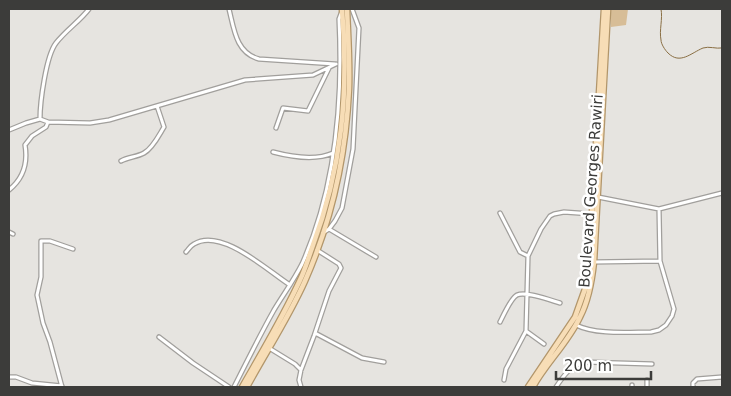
<svg xmlns="http://www.w3.org/2000/svg" width="731" height="396" viewBox="0 0 731 396" font-family="'DejaVu Sans',sans-serif">
<rect width="100%" height="100%" fill="#e6e4e0"/>
<path fill="#d7bd97" d="M611 9H628L626 25 611 27Z"/>
<g fill="none" stroke-linecap="round" stroke-linejoin="round">
<path stroke="#8a6f44" stroke-width="1" d="M661 9C663 19 659 30 661 40 661 44 665 50 668 53 680 65 691 53 703 48 709 46 716 49 722 48"/>
<defs>
<path id="minor" d="M229 9C234 29 236 53 259 59L335 64
M40 119C40 102 46 56 56 43 66 30 80 21 89 9
M276 128 283 108 308 111 329 68
M9 130 26 123 40 119 48 122 90 123 109 120 245 80 313 75 336 64
M273 152C292 157 315 161 333 153
M121 161C128 157 137 157 144 153 153 148 159 135 164 127L157 106
M9 190C24 178 28 163 25 145L32 136 46 127 48 122
M598 197 659 209 722 193
M500 213 520 252 528 256
M329 229 376 257
M9 232 13 234
M323 233 329 229 335 221 342 208 353 149 359 28 352 9
M186 252C189 249 190 246 194 244 221 227 268 271 290 285
M594 262 660 261
M500 322C503 316 511 298 517 295 526 291 550 300 560 303
M576 325C596 335 629 332 651 332L659 330 666 325 672 316 674 309 660 261 659 209
M526 331 544 344
M315 333 362 358 384 362
M159 337 193 363 229 387
M269 348 295 364 301 370
M9 377H16L32 383 62 386
M504 380 506 369 526 331 528 256 541 229 550 216 554 214 564 212 592 214
M647 380V387
M632 385V387
M62 387 50 342 43 323 37 295 41 277V241H50L73 249
M234 387C247 361 260 335 274 310 283 295 294 280 302 264 336 188 343 101 339 19L342 11
M301 387 299 380 301 370 314 336 329 291 341 268 339 264 317 250
M556 387C564 375 571 365 585 362L652 364
M693 387V383L697 379 722 377"/>
<path id="primary" d="M242 387C262 352 283 317 300 280 305 270 308 259 312 248 342 168 349 93 342 9
M247 387C266 352 289 317 305 281 332 220 346 154 349 89 350 62 348 35 347 9
M528 387 575 317 585 289 589 262 604 9
M533 387C546 363 568 343 580 317 589 300 592 281 594 262L608 9"/>
</defs>
<use href="#minor" stroke="#a19f9c" stroke-width="5.5"/>
<use href="#primary" stroke="#b2966b" stroke-width="7"/>
<use href="#minor" stroke="#fff" stroke-width="3"/>
<use href="#primary" stroke="#f7ddb6" stroke-width="4.5"/>
</g>
<g text-anchor="middle" dominant-baseline="central" stroke-width="5" stroke-linejoin="round" paint-order="stroke">
<g font-size="15" fill="#3c3c3a" stroke="#fff">
<text transform="translate(591 191) rotate(-86)">Boulevard Georges Rawiri</text>
</g>
</g>
<rect width="731" height="396" fill="none" stroke="#3c3c3a" stroke-width="20"/>
<path d="M556 371v8h95v-8" fill="none" stroke="#3c3c3a" stroke-width="2.5"/>
<text x="564" y="371" font-size="15" fill="#3c3c3a" stroke="#ffffff" stroke-width="4" paint-order="stroke">200 m</text>
</svg>
